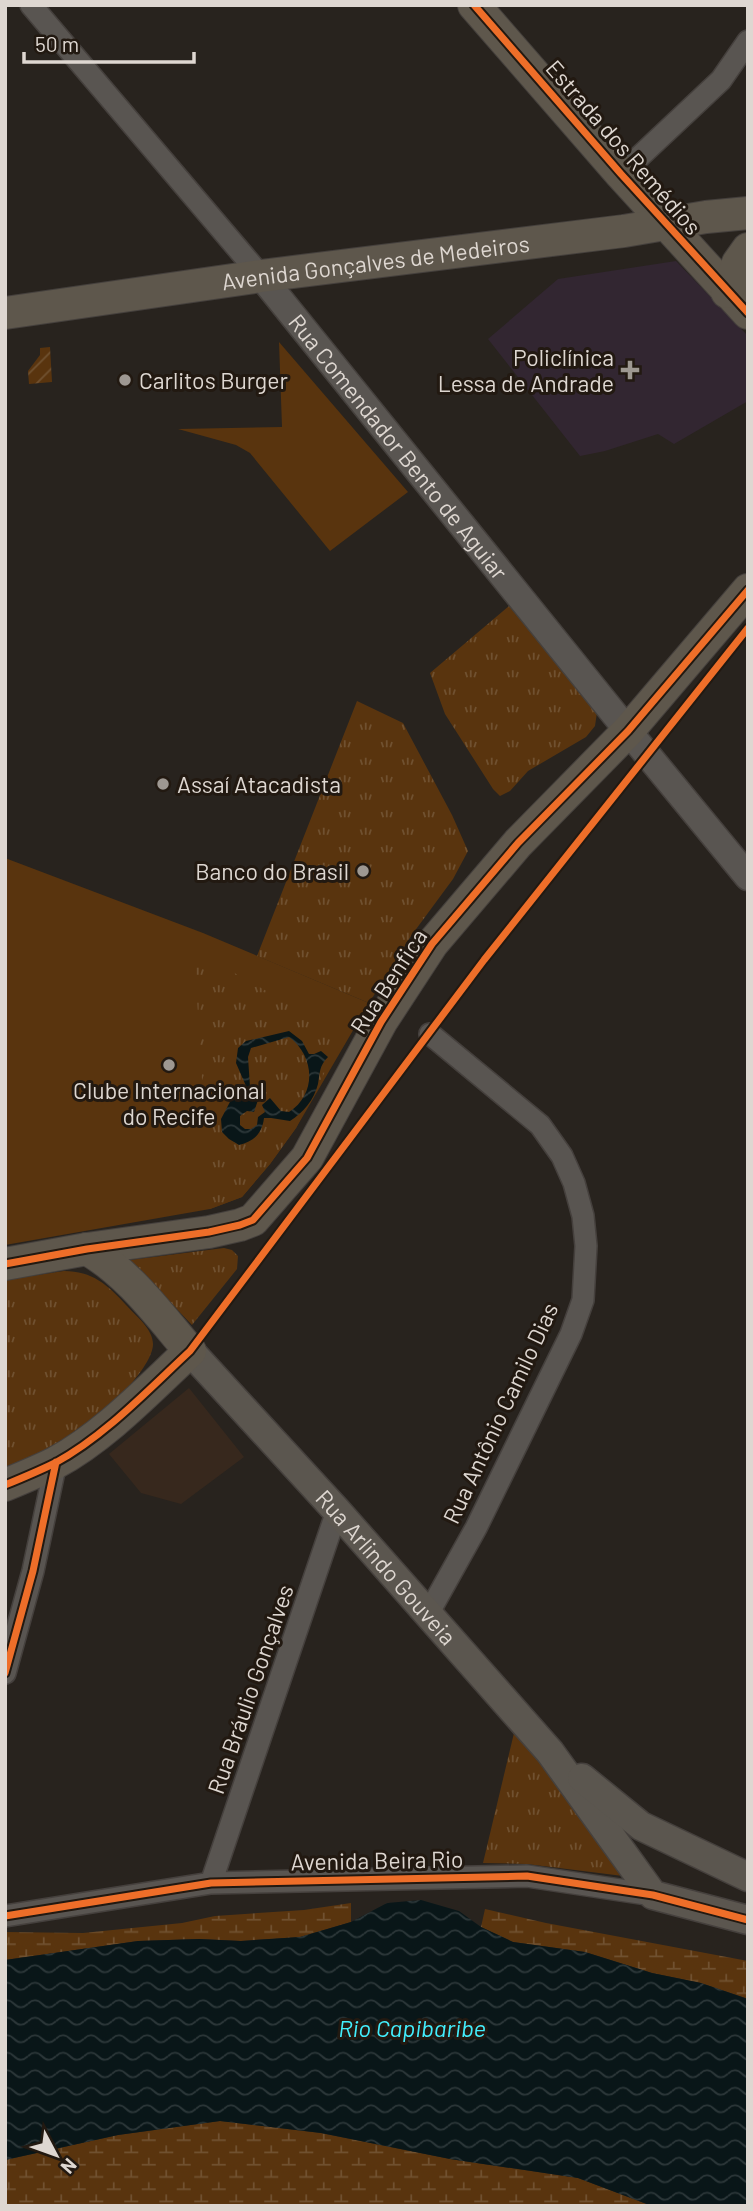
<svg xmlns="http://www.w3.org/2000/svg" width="753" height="2211" viewBox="0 0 753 2211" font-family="Barlow,sans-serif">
<defs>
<pattern id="wetland-marsh" width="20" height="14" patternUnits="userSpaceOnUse" patternTransform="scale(1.75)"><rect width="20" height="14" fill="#59340e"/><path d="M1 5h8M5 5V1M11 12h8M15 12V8" fill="none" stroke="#705130"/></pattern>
<pattern id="park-tufts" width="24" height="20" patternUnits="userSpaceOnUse" patternTransform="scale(1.75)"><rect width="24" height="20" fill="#59340e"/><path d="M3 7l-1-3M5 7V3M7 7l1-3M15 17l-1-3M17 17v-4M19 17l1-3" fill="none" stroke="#705130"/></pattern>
<pattern id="garden-furrows" width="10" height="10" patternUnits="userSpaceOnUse" patternTransform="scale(1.75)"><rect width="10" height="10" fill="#59340e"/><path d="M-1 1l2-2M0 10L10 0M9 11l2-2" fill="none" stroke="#705130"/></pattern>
<pattern id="water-waves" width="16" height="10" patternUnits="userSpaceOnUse" patternTransform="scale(1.75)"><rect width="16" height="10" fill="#091618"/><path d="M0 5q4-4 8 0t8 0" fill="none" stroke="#2c3739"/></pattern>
</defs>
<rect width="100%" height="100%" fill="#28231e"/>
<path fill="#37281d" d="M189 1388 244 1457 181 1504 141 1493 109 1454Z"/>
<path fill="#322631" d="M676 261 748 336V401L674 444 658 434 605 451 580 456 488 339 558 279Z"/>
<path fill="#59340e" d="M279 342 408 492 330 551 250 453 236 445 178 429 282 427Z
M5 858 203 933 369 1003 296 1128 270 1164 242 1197 210 1209 5 1245Z"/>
<path fill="url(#wetland-marsh)" d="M351 1903V1922L300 1937 241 1941 199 1939 138 1941 5 1960V1932L83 1933 182 1923 215 1916 304 1910Z
M485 1909 546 1923 748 1961V1999L701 1983 652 1973 585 1952 513 1942 481 1927Z
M220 2121 321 2133 450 2159 578 2178 652 2206H5V2160L118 2135Z"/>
<path fill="url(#park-tufts)" d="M509 606 597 712 595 726 586 737 528 771 510 791 500 796 493 789 445 714 430 673Z
M357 701 403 723 452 815 468 851 453 879 411 936 369 1003 257 956Z
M194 950 344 1035 296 1128 270 1164 242 1197 210 1209Z
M224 1248 232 1250 238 1256 237 1269 192 1325 130 1260Z
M64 1271C92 1271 108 1285 126 1305 136 1316 153 1329 153 1344 153 1367 106 1412 88 1426 63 1445 32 1460 5 1476V1280Z
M514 1733 565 1789 623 1876 527 1864 483 1863Z"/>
<path fill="url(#garden-furrows)" d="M50 347 52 382 29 384 28 371 40 355V348Z"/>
<path fill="url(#water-waves)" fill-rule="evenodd" d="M289 1031 302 1041 309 1054H314L321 1051 328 1057C319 1066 320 1073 318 1084 314 1100 303 1113 290 1121L271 1118H264C262 1134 254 1141 239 1145L229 1139 222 1132 221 1119 232 1098 244 1094 246 1086 236 1063 238 1048 246 1041ZM289 1037C315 1056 317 1094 289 1112L281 1111 270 1098 262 1105 265 1112 258 1117 257 1125 251 1129H245L240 1125V1116L247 1111 254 1112 260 1094 250 1087 248 1057 251 1048Z
M421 1900 459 1911 481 1927 513 1942 585 1952 652 1973 701 1983 748 1999V2206H652L578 2178 450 2159 321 2133 220 2121 118 2135 5 2160V1960L138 1941 199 1939 241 1941 300 1937 351 1922 387 1903Z"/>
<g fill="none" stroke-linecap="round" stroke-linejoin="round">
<defs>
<path id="minor" d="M31 5 261 276
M621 174 721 80 748 41
M428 1614 476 1528 571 1334 583 1300 586 1246 583 1216 574 1183 562 1156 540 1125 430 1034
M5 1673 33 1571 56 1462
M211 1883 337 1511
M5 1916 211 1883 527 1876 653 1895"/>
<g id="tertiary">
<path id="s1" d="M261 276 628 731 748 877"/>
</g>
<g id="secondary">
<path id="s2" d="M190 1351 337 1511 550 1752 653 1895 748 1920"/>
<path d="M582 1778 641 1826 748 1877"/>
</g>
<g id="primary">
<path d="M474 5 621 174 748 313"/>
<path d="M727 292 738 263 748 249"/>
<path id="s3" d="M5 313 261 276 624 231 706 217 748 213"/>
<path d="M5 1264 87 1249 209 1232 240 1225 253 1220 307 1158 381 1022 432 944 518 843 628 731 748 590"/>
<path d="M5 1485C22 1478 39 1471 55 1463 105 1436 149 1389 190 1351 159 1315 129 1273 87 1249"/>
</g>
</defs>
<use href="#minor" stroke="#45403d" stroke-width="24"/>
<use href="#tertiary" stroke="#45403d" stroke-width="29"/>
<use href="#secondary" stroke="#45403d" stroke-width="31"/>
<use href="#primary" stroke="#45403d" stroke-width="34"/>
<use href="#minor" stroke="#595551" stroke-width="21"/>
<use href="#tertiary" stroke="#595551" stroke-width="26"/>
<use href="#secondary" stroke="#5b564f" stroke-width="28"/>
<use href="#primary" stroke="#5e574c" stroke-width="32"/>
<defs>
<path id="cycleway" d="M474 5 621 174 748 313
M5 1264 87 1249 209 1232 240 1225 253 1220 307 1158 381 1022 432 944 518 843 628 731 748 590
M5 1485C22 1478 39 1471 55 1463 105 1436 149 1389 190 1351L484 960 748 628
M5 1673 33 1571 56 1462
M5 1916 211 1883 527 1876 653 1895 748 1920"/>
</defs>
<use href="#cycleway" stroke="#221911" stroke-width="11"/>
<use href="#cycleway" stroke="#ee6e29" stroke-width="7"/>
</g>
<g fill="#9e9892" stroke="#221911" stroke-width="2.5">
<path d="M626.5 359.5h7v7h7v7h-7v7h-7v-7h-7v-7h7z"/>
<circle cx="125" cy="380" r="7"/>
<circle cx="163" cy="784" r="7"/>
<circle cx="363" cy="871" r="7"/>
<circle cx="169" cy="1065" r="7"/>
</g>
<g text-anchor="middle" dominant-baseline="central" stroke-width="6" stroke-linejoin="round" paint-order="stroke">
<g font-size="23" fill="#ded7d1" stroke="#221911">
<text transform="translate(624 147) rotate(49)">Estrada dos Remédios</text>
<text stroke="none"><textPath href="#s3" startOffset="374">Avenida Gonçalves de Medeiros</textPath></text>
<text stroke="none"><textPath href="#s1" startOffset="219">Rua Comendador Bento de Aguiar</textPath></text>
<text transform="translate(388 981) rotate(-57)">Rua Benfica</text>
<text transform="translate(500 1413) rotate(-65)">Rua Antônio Camilo Dias</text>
<text stroke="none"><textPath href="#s2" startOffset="292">Rua Arlindo Gouveia</textPath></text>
<text transform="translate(250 1689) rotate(-71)">Rua Bráulio Gonçalves</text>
<text transform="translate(377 1860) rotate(-1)">Avenida Beira Rio</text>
</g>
<g font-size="23" fill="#ded7d1" stroke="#221911" text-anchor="end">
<text x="614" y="357">Policlínica<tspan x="614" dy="26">Lessa de Andrade</tspan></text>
<text x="139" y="380" text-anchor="start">Carlitos Burger</text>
<text x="177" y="784" text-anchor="start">Assaí Atacadista</text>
<text x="349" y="871">Banco do Brasil</text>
<text x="169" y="1090" text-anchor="middle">Clube Internacional<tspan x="169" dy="26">do Recife</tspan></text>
</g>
<g font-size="24" font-style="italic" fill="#42edfc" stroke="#221911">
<text x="412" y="2027">Rio Capibaribe</text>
</g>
</g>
<rect width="753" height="2211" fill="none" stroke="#ded7d1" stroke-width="14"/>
<g transform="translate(56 2155) rotate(131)" stroke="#221911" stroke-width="5" paint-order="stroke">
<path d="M0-5L12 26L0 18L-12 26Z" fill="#ded7d1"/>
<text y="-10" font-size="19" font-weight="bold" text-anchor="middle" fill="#ded7d1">N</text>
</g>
<path d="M24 52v10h170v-10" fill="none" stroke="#ded7d1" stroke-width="3.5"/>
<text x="35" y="52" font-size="21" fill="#ded7d1" stroke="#221911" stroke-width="5" paint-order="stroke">50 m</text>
</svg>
